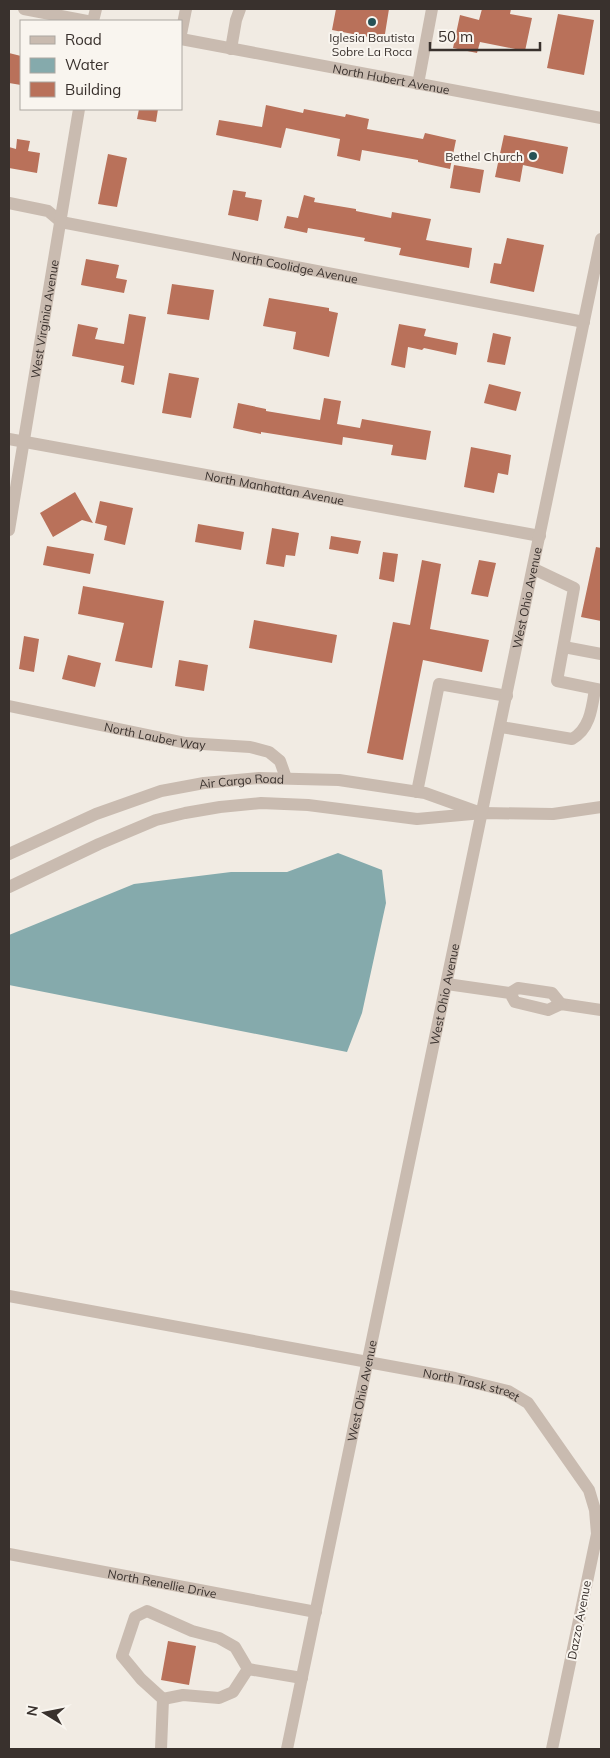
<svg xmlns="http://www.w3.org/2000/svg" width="610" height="1758" viewBox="0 0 610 1758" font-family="Mulish,sans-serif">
<rect width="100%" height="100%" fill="#f1ebe3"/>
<path fill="#85aaac" d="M338 853 382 870 386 903 362 1013 347 1052 9 985V935L134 884 231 872H287Z"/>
<path fill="#b9715a" d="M336 9H389L384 40 332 30Z
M482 9H511L510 14 532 18 525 51 480 42 477 53 453 48 460 15 479 20Z
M558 14 594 20 584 75 547 68Z
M9 53 21 56V85L9 83Z
M266 105 303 113 304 109 345 117 346 114 369 119 367 129 423 139 425 133 456 140 450 169 418 162V160L362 150 360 161 337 156 340 139 286 128 281 148 216 135 219 120 262 127Z
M139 109H158L156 122 137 119Z
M504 135 568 147 563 174 523 165 520 182 495 177Z
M17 139 30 141 28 151 40 153 37 173 9 168V147L16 149Z
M108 154 127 158 117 207 98 204Z
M454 165 484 170 480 193 450 188Z
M233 190 246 192 245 197 262 200 258 221 228 215Z
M304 195 315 198 314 202 356 209V211L391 218 392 212 431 219 426 240 472 248 469 268 399 255 401 248 364 241 365 238 308 228 307 233 284 228 287 216 298 218Z
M507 238 544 245 534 292 490 283 494 263 501 264Z
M86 259 119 265 116 278 127 280 124 293 81 285Z
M172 284 214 290 209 320 167 314Z
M269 298 329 308V311L338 313 329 357 293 349 296 332 263 326Z
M129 314 146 317 134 385 121 382 124 366 72 356 78 324 98 328 95 339 124 344Z
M399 324 426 329 424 336 458 343 456 355 424 348 422 350 408 347 405 368 391 365Z
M493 333 511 337 505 365 487 362Z
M169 373 199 378 191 418 162 413Z
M489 384 521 392 516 411 484 403Z
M324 398 341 401 337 424 360 428 362 419 431 431 426 460 391 455 393 445 343 437 342 445 261 432V434L233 428 238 403 266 409V411L320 420Z
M471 447 511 455 508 475 498 473 494 493 464 487Z
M75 492 93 523 82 520 53 537 40 513Z
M100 501 133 508 125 545 104 540 107 526 95 523Z
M198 524 244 532 241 550 195 542Z
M272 528 299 533 295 556 286 555 284 567 266 564Z
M331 536 361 541 358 554 329 549Z
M47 546 94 554 90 574 43 565Z
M596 547 601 548V621L581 617Z
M383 552 398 554 394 582 379 579Z
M422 560 441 564 430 629 489 640 482 672 423 660 403 760 367 753 393 622 410 625Z
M479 560 496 563 488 597 471 594Z
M83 586 164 601 152 668 115 661 124 623 78 614Z
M254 620 337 635 332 663 249 648Z
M24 636 39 639 34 672 19 669Z
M68 655 101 663 95 687 62 679Z
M179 660 208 665 204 691 175 686Z
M168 1641 196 1646 189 1685 161 1680Z"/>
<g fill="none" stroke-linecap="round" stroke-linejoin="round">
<g stroke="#c9bbb0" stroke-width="12">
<path d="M24 9 87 21"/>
<path d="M93 21 96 9"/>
<path d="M181 34 186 9"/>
<path id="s1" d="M181 39 601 118"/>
<path d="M231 49 236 20 240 9"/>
<path d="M418 84 432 9"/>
<path id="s2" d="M9 203 48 211 61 222 584 322"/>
<path id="s3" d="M9 439 540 536"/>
<path id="s4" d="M9 530 79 109"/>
<path d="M534 569 574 588 557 681 601 690"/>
<path d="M564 647 601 654"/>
<path id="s5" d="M9 706 186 743 250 747 269 752 280 761 286 778"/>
<path d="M501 727 572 739C590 729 592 708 595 689"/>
<path d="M417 792 439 684 507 696"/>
<path id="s6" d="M9 854 96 814 161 791 204 783 259 778 339 780 425 793 478 812"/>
<path d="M9 887 99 844 156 820 185 813 220 807 261 803 308 805 417 819 483 813 553 814 601 807"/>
<path d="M447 984 510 993 515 1002 548 1010 561 1004 601 1010"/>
<path d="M510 993 518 988 552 993 561 1004"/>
<path id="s7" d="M9 1296 455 1378 508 1391 528 1403 589 1490 595 1510 597 1534 552 1749"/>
<path id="s8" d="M9 1554 316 1612"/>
<path d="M163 1699 183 1695 219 1698 233 1692 248 1669"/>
<path d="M161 1749 163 1699 141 1679 122 1656 135 1617 147 1611 192 1631 219 1638 235 1647 248 1669 302 1678"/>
<path id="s9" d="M287 1749 601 239"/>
</g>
</g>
<g fill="#265256" stroke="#f9f5ef" stroke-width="2">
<circle cx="372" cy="22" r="5"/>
<circle cx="533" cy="156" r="5"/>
</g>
<g text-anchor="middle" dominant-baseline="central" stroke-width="4" stroke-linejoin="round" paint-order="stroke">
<g font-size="12" fill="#39312d" stroke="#f9f5ef">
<text x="372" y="37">Iglesia Bautista<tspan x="372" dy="14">Sobre La Roca</tspan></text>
<text x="523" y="156" text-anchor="end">Bethel Church</text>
</g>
<g font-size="12" fill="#39312d" stroke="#f9f5ef">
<text stroke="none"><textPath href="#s1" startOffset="214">North Hubert Avenue</textPath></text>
<text stroke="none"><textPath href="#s2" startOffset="295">North Coolidge Avenue</textPath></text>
<text stroke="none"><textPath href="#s4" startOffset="214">West Virginia Avenue</textPath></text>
<text stroke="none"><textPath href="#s3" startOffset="270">North Manhattan Avenue</textPath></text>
<text stroke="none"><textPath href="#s9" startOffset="1176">West Ohio Avenue</textPath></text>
<text stroke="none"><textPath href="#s5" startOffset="149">North Lauber Way</textPath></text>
<text stroke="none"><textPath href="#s6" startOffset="246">Air Cargo Road</textPath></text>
<text stroke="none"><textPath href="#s9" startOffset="771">West Ohio Avenue</textPath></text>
<text stroke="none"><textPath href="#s7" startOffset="471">North Trask street</textPath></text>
<text stroke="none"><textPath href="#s9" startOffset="366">West Ohio Avenue</textPath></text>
<text stroke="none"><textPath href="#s8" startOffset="156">North Renellie Drive</textPath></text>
<text transform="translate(579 1620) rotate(-79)">Dazzo Avenue</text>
</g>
</g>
<rect width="610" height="1758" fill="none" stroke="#39312d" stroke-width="20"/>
<rect x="20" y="20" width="162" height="90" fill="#f9f5ef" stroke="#aca7a1"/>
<rect x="30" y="36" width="25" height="8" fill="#c9bbb0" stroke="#aca7a1"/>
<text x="65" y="45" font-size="15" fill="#39312d">Road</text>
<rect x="30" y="58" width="25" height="15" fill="#85aaac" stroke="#aca7a1"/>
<text x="65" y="70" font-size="15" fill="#39312d">Water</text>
<rect x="30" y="82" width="25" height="15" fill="#b9715a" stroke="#aca7a1"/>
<text x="65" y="95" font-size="15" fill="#39312d">Building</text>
<g transform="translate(45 1713) rotate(280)" stroke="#f9f5ef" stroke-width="4" paint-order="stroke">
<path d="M0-4L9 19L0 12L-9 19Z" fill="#39312d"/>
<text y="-8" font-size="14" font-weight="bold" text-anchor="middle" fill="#39312d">N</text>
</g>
<path d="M430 42v8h110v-8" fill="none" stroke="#39312d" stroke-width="2.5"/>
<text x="438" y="42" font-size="15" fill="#39312d" stroke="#f9f5ef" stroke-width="4" paint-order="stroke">50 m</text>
</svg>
